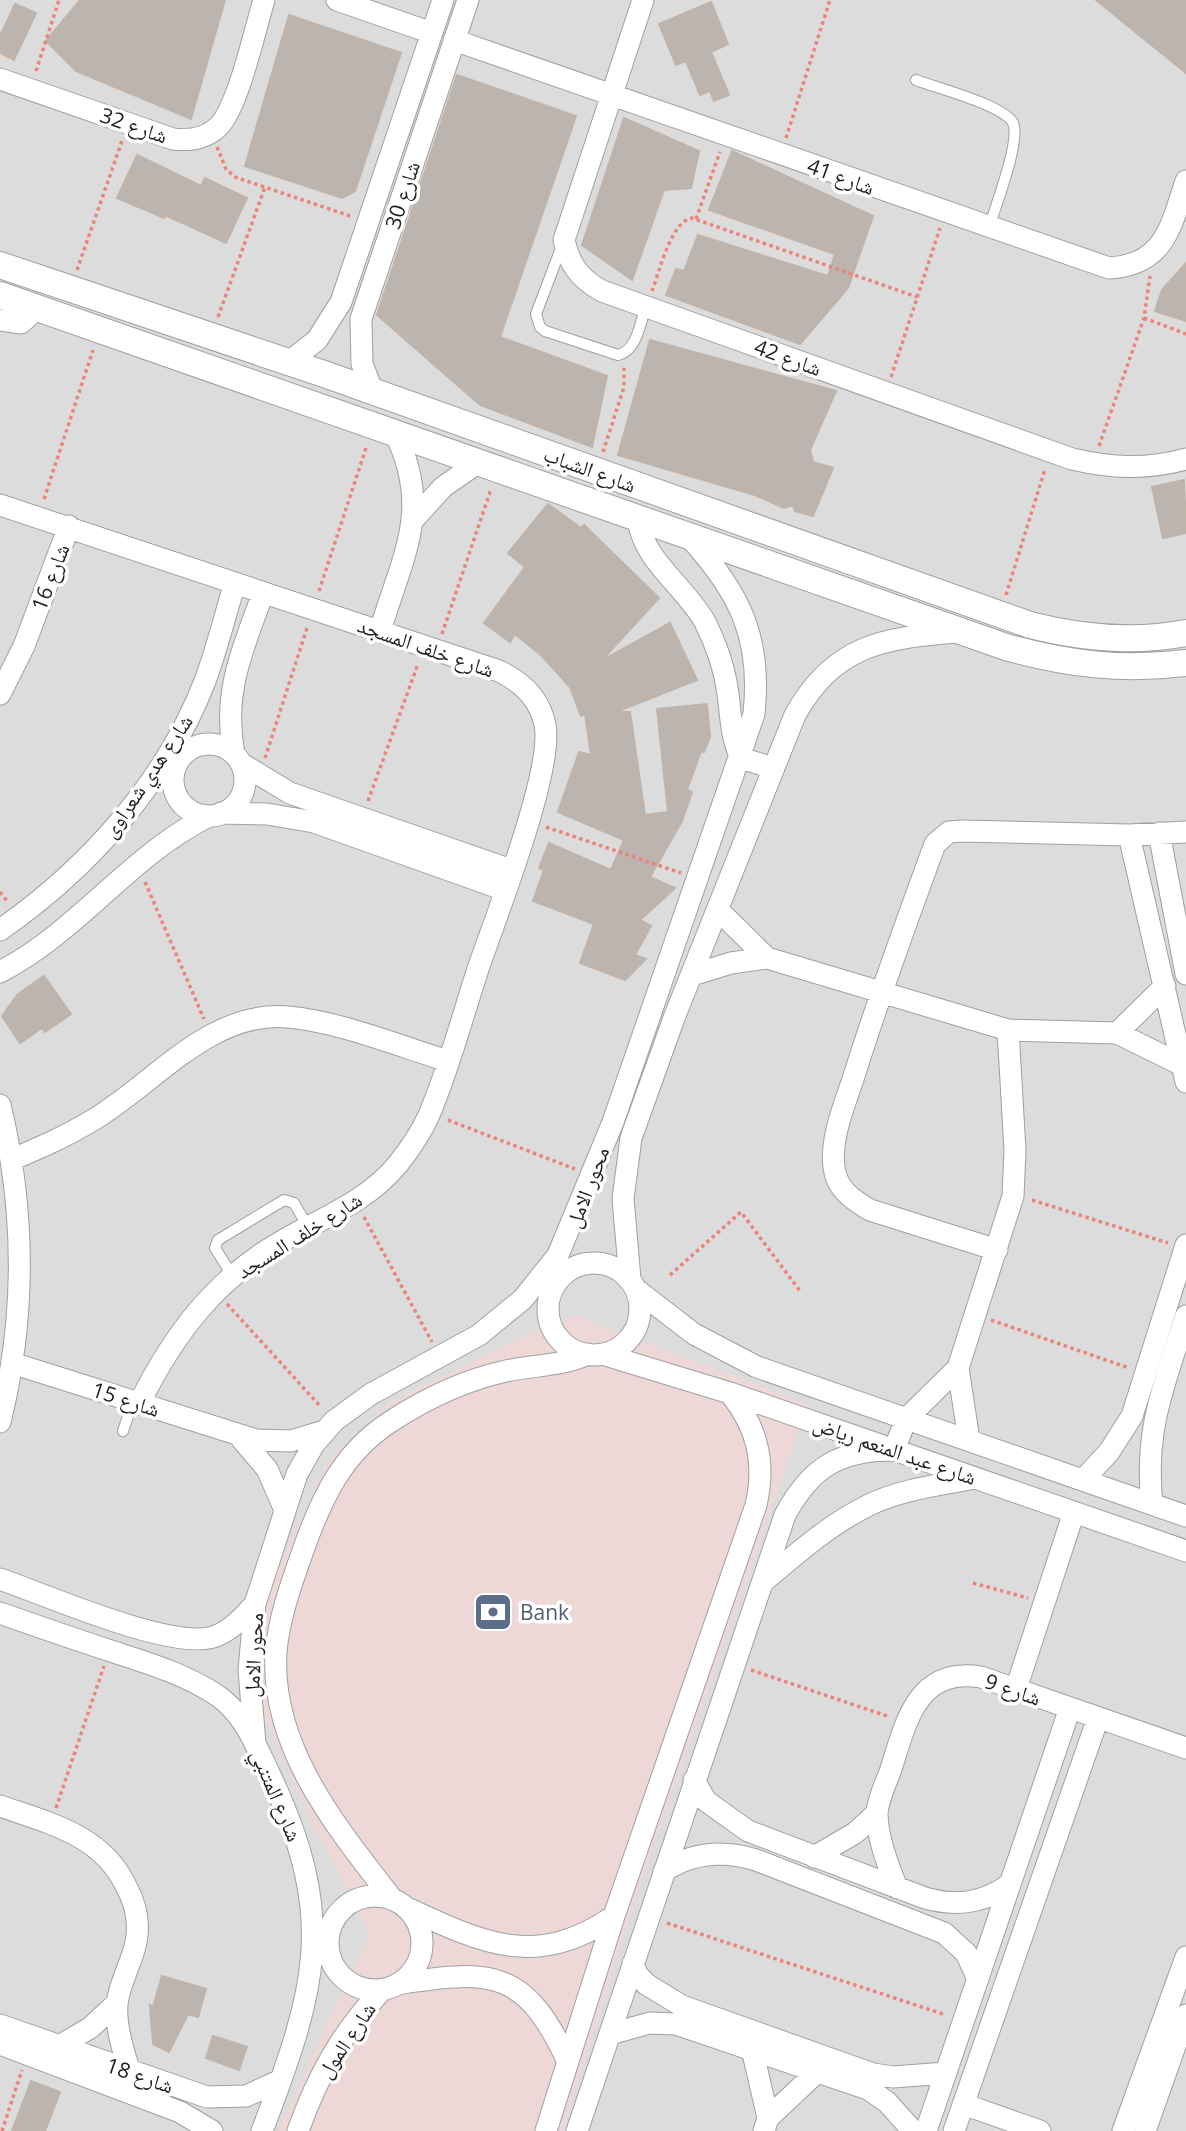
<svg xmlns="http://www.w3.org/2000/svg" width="1186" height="2131" viewBox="0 0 1186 2131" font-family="'Open Sans','Noto Naskh Arabic',sans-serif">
<rect width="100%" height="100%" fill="#efebe6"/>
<path fill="#dddcdc" d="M0 0H1186V2131H0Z"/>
<path fill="#edd7d7" d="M573 1315 808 1404 642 1879 563 2131H278L369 1934 311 1822 259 1702 253 1697 268 1592 327 1461 389 1403 492 1351Z"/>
<path fill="#bcb5af" stroke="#bfb3aa" stroke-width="2" d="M80 0H225L191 119 76 71 46 41Z
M1096 0H1186V73Z
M711 2 728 44 711 52 729 95 714 101 710 91 700 95 686 61 676 65 659 24Z
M15 4 36 13 14 60 0 53V36Z
M289 15 401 53 355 191 342 198 245 166Z
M457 75 576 116 500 337 607 376 592 447 480 405 377 315Z
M624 118 699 151 691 188 664 190 632 280 582 245Z
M732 151 873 216 848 288 800 344 666 295 676 269 684 271 698 235 828 276 835 254 709 210Z
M137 155 201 186 205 178 247 198 226 243 165 215 164 218 117 198Z
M1186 263V321L1155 311 1162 290Z
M650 340 836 391 810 450 813 462 833 468 813 516 795 511 793 505 784 508 755 495 618 455Z
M1184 480 1186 533 1163 538 1152 487Z
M548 504 581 528 584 525 659 598 601 661 670 623 697 680 616 712H630L645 815 668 812 657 709 707 704 710 737 704 752 701 751 687 790 692 792 682 821 650 877 675 888 640 920 651 926 635 955 646 959 625 980 580 963 594 924 533 901 544 870 539 868 549 843 611 870 624 840 558 812 579 752 591 755 585 714 581 716 570 687 542 656 515 634 510 642 484 623 525 567 508 553Z
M44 976 71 1014 45 1032 42 1028 20 1043 2 1016 18 994Z
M162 1976 206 1989 198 2017 188 2014 169 2052 153 2044 150 2005 153 2007Z
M213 2036 247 2047 239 2070 206 2058Z
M31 2081 60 2092 45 2131H12Z"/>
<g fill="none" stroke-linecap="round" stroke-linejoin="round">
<defs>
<path id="service" d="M916 80C936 88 1004 105 1013 123 1021 141 995 207 989 228
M563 243 536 314 540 327 545 331 618 355C637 351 640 323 646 306
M232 1275 215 1248 218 1240 284 1200 294 1203 308 1227
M123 1431 133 1402"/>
<path id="minor" d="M337 0 432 33
M643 0 564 240C569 264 580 279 602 291L1072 459C1111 468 1146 470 1186 459
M454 40 1109 268C1165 265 1171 226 1186 181
M0 79 173 139C190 141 205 139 218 127 238 108 255 29 264 0
M0 320 21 323 38 308
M289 362 317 340 341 302 443 0
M373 392 362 364 361 319 468 0
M0 505 499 671C522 682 540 699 545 725 554 770 495 919 478 969 462 1018 449 1068 429 1115 421 1133 410 1149 398 1164 368 1201 324 1217 284 1240 216 1278 173 1335 139 1404
M414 519 443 487 479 462
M638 519C643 561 685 586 705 622 716 644 725 670 728 694 731 717 731 737 741 758L773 768
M380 631C403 554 433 509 394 431
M0 694 24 646 69 526
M173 780a36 36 0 1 1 72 0a36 36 0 1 1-72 0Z
M234 754C222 692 243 649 263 593
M242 764 290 793 511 870
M221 813 267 814 314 822 505 890
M1159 833 1186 974
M1129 835 1186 1082
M718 910 767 958 1008 1030 1117 1033 1182 1065
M0 930C88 869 166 782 205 681 217 649 225 615 235 583
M0 972C79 931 130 855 209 816
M692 975 731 963 767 958
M1117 1033 1165 986
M0 1105C25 1209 26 1317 0 1422
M11 1160C39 1148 67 1136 93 1120 154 1084 210 1010 288 1017 337 1021 399 1046 448 1061
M997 1250 870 1210C853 1200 836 1189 834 1167 830 1137 846 1101 855 1073 879 996 907 920 935 844L949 832 961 831 1129 835 1186 832
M548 1309a46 46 0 1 1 92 0a46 46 0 1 1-92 0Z
M630 1279 623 1199 631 1138 674 1018 795 715C834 645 883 638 957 632
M637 1290 694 1334 757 1367 1186 1516
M602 1354 730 1393 1186 1551
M12 1363 256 1440 291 1441 324 1431
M958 1368 969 1440
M239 1436 267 1469 284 1508
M1083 1480 1109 1452 1132 1416 1186 1245
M1152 1504C1144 1429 1164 1386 1186 1316
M0 1579C46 1595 171 1650 213 1637 230 1632 243 1617 255 1604
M763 1582C796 1554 830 1524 869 1505 902 1489 940 1485 975 1478
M0 1613C37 1626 74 1639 111 1651 148 1663 185 1674 218 1696 245 1715 256 1746 270 1775 338 1919 316 1989 262 2131
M1016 1689 1074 1512
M255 1744 249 1670 255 1604 297 1474 314 1444 334 1421 371 1394 479 1335 523 1299 558 1255 613 1122 754 714C762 638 740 593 690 538
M694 1780 706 1801 748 1831 925 1898C957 1907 984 1903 1010 1884
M0 1806C49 1823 102 1835 126 1886 136 1904 140 1922 136 1942 132 1963 119 1983 117 2004 115 2025 123 2051 130 2072
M814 1857 855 1833 877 1813
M664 1871C693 1852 724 1850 756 1860L944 1933 966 1953 978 1979
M897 1888C888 1865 878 1840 877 1815 877 1801 886 1783 891 1769 906 1722 917 1667 981 1677L1186 1748
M328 1943a47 47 0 1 1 94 0a47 47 0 1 1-94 0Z
M393 1900C338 1829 270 1748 276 1652 279 1616 293 1579 305 1545 323 1495 344 1452 390 1422 425 1399 465 1380 506 1371 534 1365 562 1366 588 1354
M407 1908C484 1944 537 1969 614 1916
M633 1963 637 1974 646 1984 682 2006 873 2074 893 2077 946 2073
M402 1983C494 1969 526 1971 568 2062
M0 2025 207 2097 246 2096 281 2080
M610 2034 650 2023 676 2024 868 2089 887 2102 913 2131
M0 2044 180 2112 212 2131
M59 2046 90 2028 117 2003
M752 2049 768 2118
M963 2104 1040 2131
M298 2131C317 2077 342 2032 382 1990
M546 2131 614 1916 756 1505C766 1462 757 1427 730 1393
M577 2131 785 1515C811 1467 839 1450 894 1450L906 1419 958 1368 1013 1196 1015 1150 1008 1030
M764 2131 768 2118 817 2072
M926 2131 1070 1708
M954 2131 1098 1718
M1123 2131 1186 1957
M1145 2131 1186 2015"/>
<path id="tertiary" d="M0 265 324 374 1030 625C1081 638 1133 643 1186 633
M0 295 1006 647C1067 664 1123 671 1186 663"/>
</defs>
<use href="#service" stroke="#a0a0a0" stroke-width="12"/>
<use href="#minor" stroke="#a0a0a0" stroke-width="23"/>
<use href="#tertiary" stroke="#a0a0a0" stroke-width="28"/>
<path stroke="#eb837a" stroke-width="3.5" stroke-dasharray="3.5 3.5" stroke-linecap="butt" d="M36 71 59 0
M786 138 830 0
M217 147 226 169 235 177 350 216
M696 219 720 152
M77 270 122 141
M652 291C659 273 671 221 692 218L917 297
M218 317 265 187
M1144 318 1186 334
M891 377 940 228
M1099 446 1144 318 1150 276
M603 452 624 387V366
M44 499 93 350
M319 591 367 445
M1006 595 1045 469
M442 634 491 489
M265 758 308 625
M368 801 418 664
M546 827 681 873
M145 882 204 1019
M0 892 7 901
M448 1120 575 1169
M1032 1200 1168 1243
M364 1217 432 1342
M670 1275 741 1212 800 1291
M227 1304 321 1407
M991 1320 1129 1368
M973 1583 1028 1598
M751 1670 890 1717
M56 1808 104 1666
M667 1923 946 2015
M2 2131 22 2070"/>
<use href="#service" stroke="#fff" stroke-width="10"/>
<use href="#minor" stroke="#fff" stroke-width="21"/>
<use href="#tertiary" stroke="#fff" stroke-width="26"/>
</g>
<defs>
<symbol id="bank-square" viewBox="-11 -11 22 22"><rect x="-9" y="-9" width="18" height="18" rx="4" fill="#5c6f8a" stroke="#fff"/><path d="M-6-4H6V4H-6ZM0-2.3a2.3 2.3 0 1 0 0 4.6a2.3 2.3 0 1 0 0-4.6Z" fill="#fff"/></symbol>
</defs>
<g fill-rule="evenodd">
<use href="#bank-square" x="471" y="1590" width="44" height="44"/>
</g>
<g text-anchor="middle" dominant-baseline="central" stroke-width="7" stroke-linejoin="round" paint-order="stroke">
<g font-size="21" fill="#1f1f1f" stroke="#fff">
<text transform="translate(134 125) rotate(19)">شارع 32</text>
<text transform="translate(841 176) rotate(20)">شارع 41</text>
<text transform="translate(402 195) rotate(-72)">شارع 30</text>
<text transform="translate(788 357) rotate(20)">شارع 42</text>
<text transform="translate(590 469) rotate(20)">شارع الشباب</text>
<text transform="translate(50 577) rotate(-69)">شارع 16</text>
<text transform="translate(426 647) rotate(19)">شارع خلف المسجد</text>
<text transform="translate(147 776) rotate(-56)">شارع هدي شعراوى</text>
<text transform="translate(587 1187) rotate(-69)">محور الامل</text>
<text transform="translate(299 1235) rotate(-32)">شارع خلف المسجد</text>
<text transform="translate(126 1399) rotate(18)">شارع 15</text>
<text transform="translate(895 1450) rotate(19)">شارع عبد المنعم رياض</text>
<text transform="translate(253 1655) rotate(-87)">محور الامل</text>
<text transform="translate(1013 1689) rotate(19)">شارع 9</text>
<text transform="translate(277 1795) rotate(67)">شارع المتنبي</text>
<text transform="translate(346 2040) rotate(-56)">شارع المول</text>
<text transform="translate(140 2075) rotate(19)">شارع 18</text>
</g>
<g font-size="21" fill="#4e5e75" stroke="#fff" text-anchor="start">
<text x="520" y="1612">Bank</text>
</g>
</g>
</svg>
